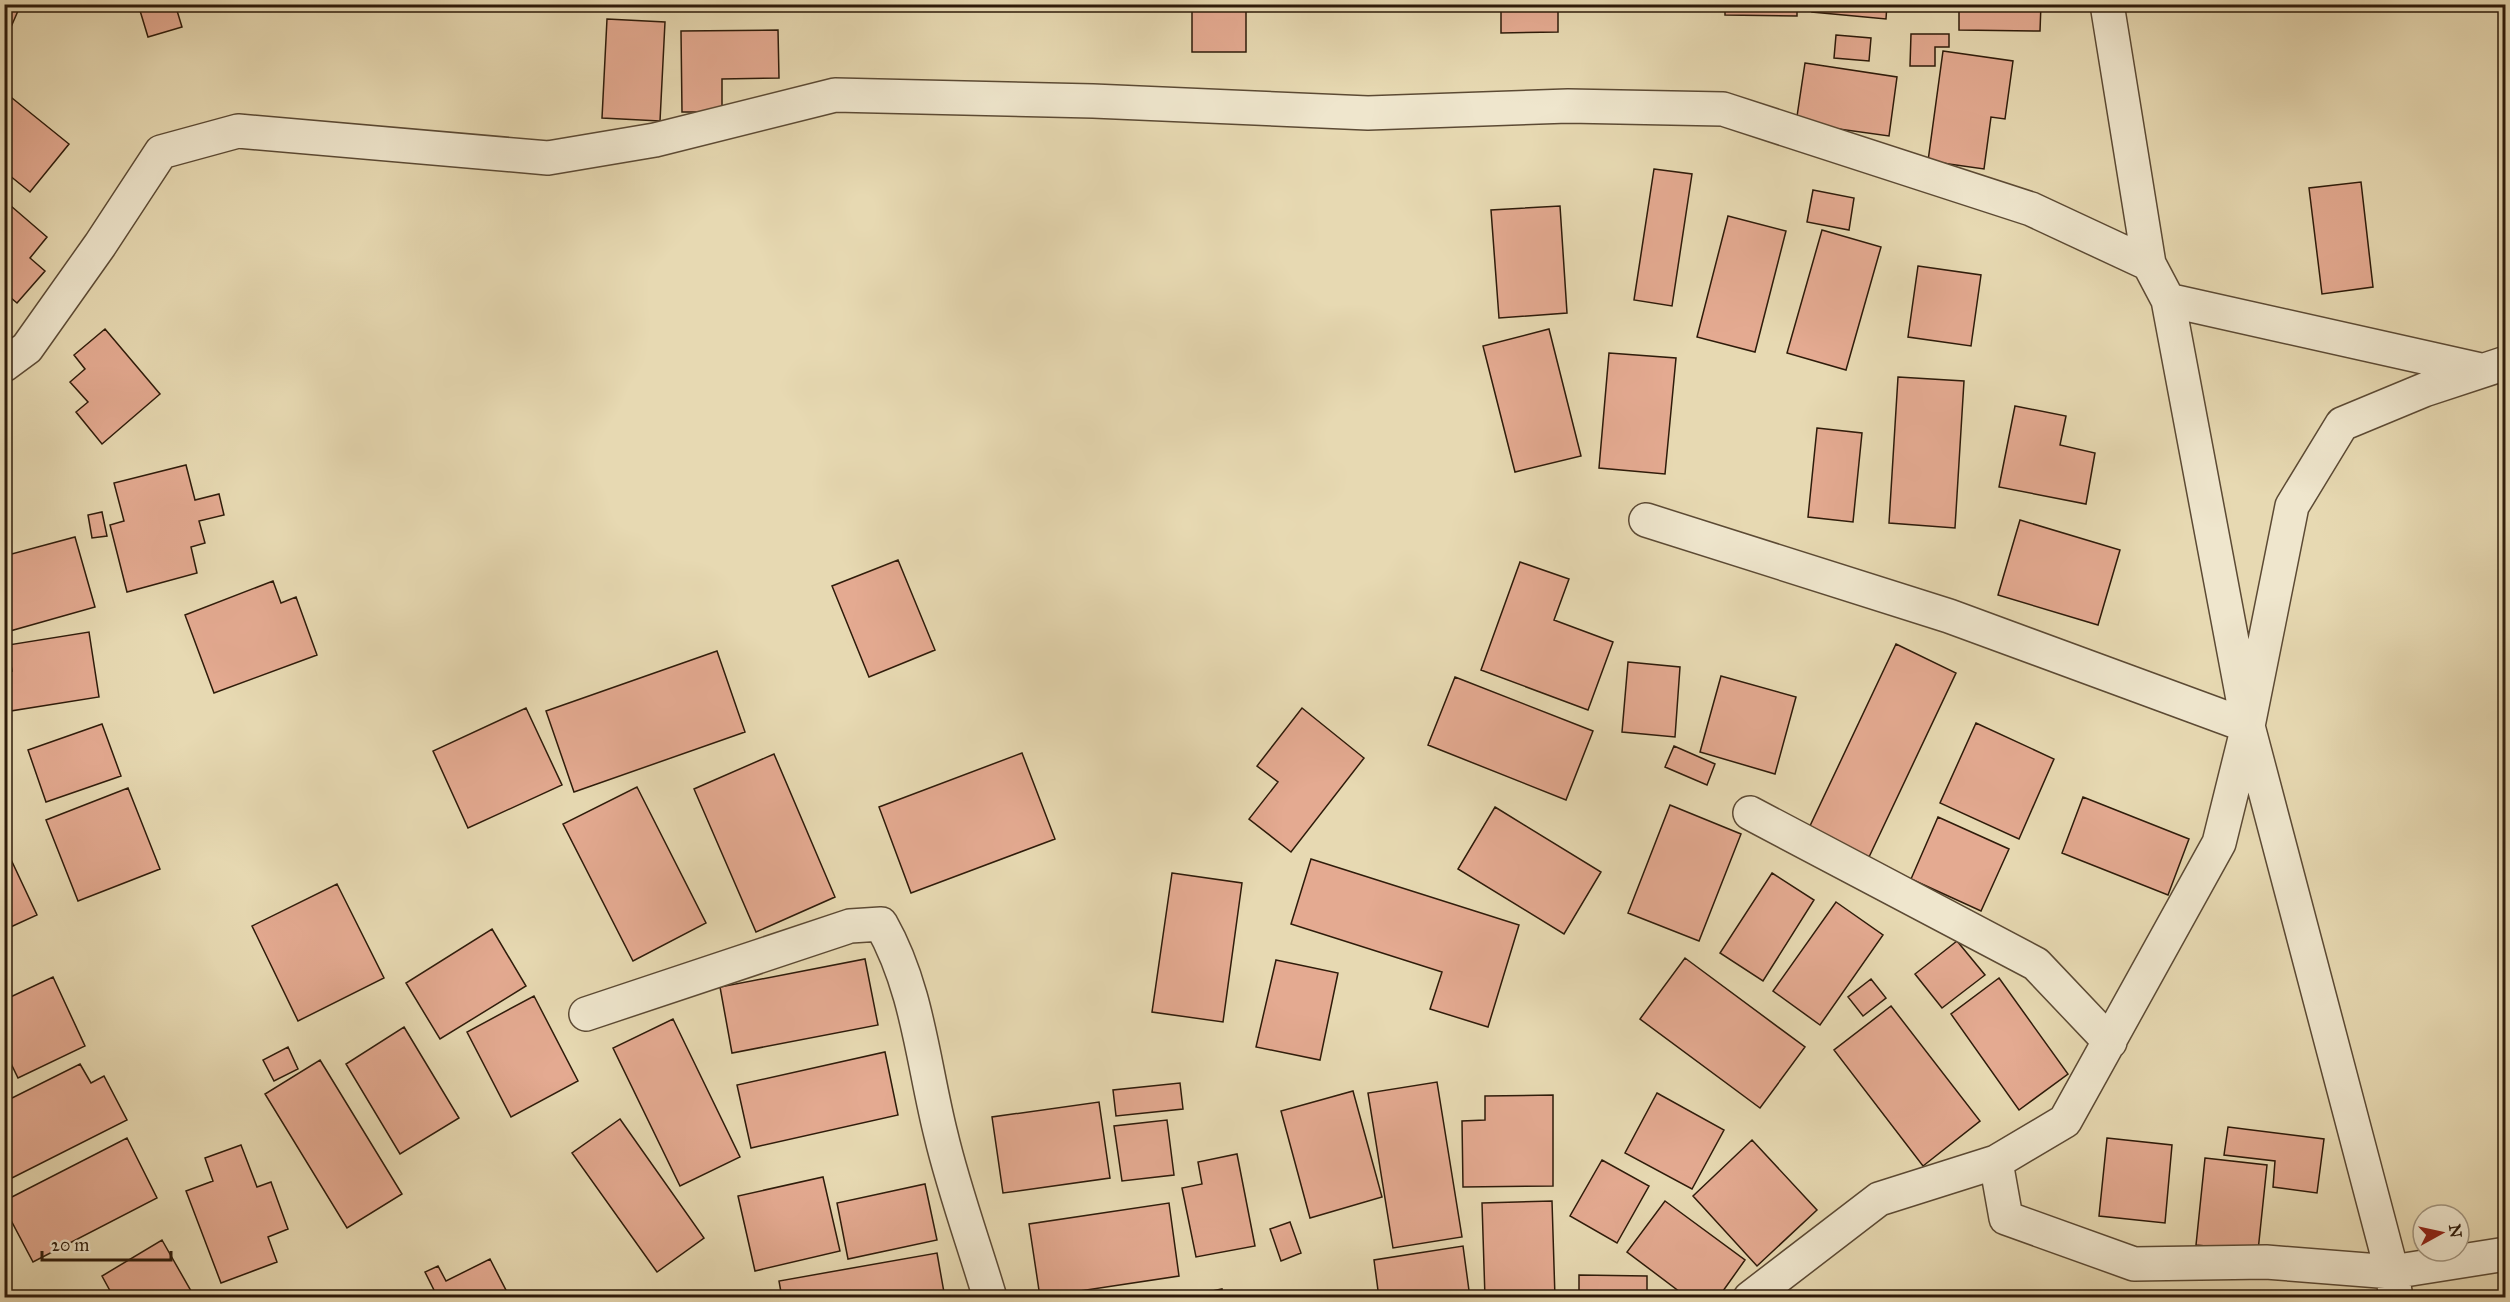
<svg xmlns="http://www.w3.org/2000/svg" width="2510" height="1302" viewBox="0 0 2510 1302" font-family="'IM FELL Great Primer',serif">
<rect width="100%" height="100%" fill="#e7d9b2"/>
<filter id="stains"><feTurbulence type="fractalNoise" baseFrequency=".00333" numOctaves="4"/><feColorMatrix values="0 0 0 0 .2 0 0 0 0 .09 0 0 0 0 .02 0 0 0 .5 -.17"/></filter>
<radialGradient id="worn" r=".72"><stop offset=".6" stop-color="#630" stop-opacity="0"/><stop offset="1" stop-color="#630" stop-opacity=".3"/></radialGradient>
<path fill="#e4aa91" stroke="#2e1b0a" stroke-width="1.5" d="M4 4H21L4 43Z
M138 4H175L182 27 148 37Z
M1192 4H1246V52H1192Z
M1501 4H1558V32L1501 33Z
M1725 4H1797V16L1725 15Z
M1813 4H1887L1886 19 1812 12Z
M1959 4H2041L2040 31 1959 30Z
M607 19 665 22 660 121 602 118Z
M778 30 779 78 722 79V112H682L681 31Z
M1911 34H1949V47H1935V66H1910Z
M1836 35 1871 38 1869 61 1834 58Z
M1943 51 2013 61 2005 119 1991 117 1984 169 1928 161Z
M1805 63 1897 77 1889 136 1796 123Z
M12 98 69 144 30 192 4 171V107Z
M1654 169 1692 174 1672 306 1634 300Z
M2361 182 2373 287 2322 294 2309 188Z
M1813 190 1854 198 1849 230 1807 222Z
M4 200 47 237 30 258 45 271 17 303 4 292Z
M1560 206 1567 313 1499 318 1491 210Z
M1728 216 1786 231 1755 352 1697 337Z
M1822 230 1881 247 1846 370 1787 353Z
M1918 266 1981 275 1971 346 1908 337Z
M105 329 160 394 102 444 76 412 88 402 70 382 85 369 74 355Z
M1549 329 1581 456 1515 472 1483 346Z
M1609 353 1676 358 1665 474 1599 468Z
M1898 377 1964 381 1955 528 1889 523Z
M2015 406 2066 416 2060 445 2095 453 2086 504 1999 487Z
M1817 428 1862 433 1853 522 1808 517Z
M186 465 195 500 219 494 224 515 199 521 205 543 191 547 197 573 127 592 110 525 124 521 114 483Z
M102 512 107 536 92 538 88 515Z
M2020 520 2120 550 2098 625 1998 595Z
M75 537 95 607 10 631 4 611V556Z
M898 560 935 650 869 677 832 586Z
M1520 562 1569 579 1554 620 1613 642 1588 710 1481 670Z
M273 581 281 603 296 597 317 655 214 693 185 615Z
M89 632 99 697 4 712V672L12 671 8 645Z
M1896 644 1956 673 1869 857 1809 828Z
M717 651 745 732 574 792 546 711Z
M1628 662 1680 667 1675 737 1622 732Z
M1721 676 1796 697 1775 774 1700 752Z
M1455 677 1593 731 1566 800 1428 745Z
M526 708 562 785 468 828 433 751Z
M1302 708 1364 758 1291 852 1249 819 1278 782 1257 766Z
M1976 723 2054 759 2019 839 1940 803Z
M102 724 121 776 46 802 28 750Z
M1674 746 1715 764 1707 785 1665 767Z
M1022 753 1055 839 911 893 879 807Z
M774 754 835 897 756 932 694 789Z
M637 787 706 923 633 961 563 824Z
M128 788 160 869 78 901 46 820Z
M2083 797 2189 839 2168 895 2062 853Z
M1670 805 1741 834 1699 941 1628 913Z
M1495 807 1601 872 1564 934 1458 869Z
M1938 817 2009 849 1981 911 1911 879Z
M7 851 37 915 4 930V852Z
M1311 859 1519 925 1488 1027 1430 1009 1442 972 1291 924Z
M1172 873 1242 883 1223 1022 1152 1012Z
M1772 873 1814 900 1763 981 1720 953Z
M337 884 384 978 298 1021 252 926Z
M1836 902 1883 935 1820 1025 1773 991Z
M492 929 526 986 440 1039 406 983Z
M1957 941 1985 975 1942 1008 1915 974Z
M1685 958 1805 1047 1760 1108 1640 1019Z
M865 959 878 1025 732 1053 720 987Z
M1276 960 1338 973 1320 1060 1256 1047Z
M53 977 85 1046 18 1078 4 1049V1000Z
M1999 978 2068 1074 2019 1110 1951 1014Z
M1871 979 1886 998 1863 1016 1848 997Z
M534 996 578 1081 511 1117 467 1032Z
M1891 1006 1980 1121 1923 1166 1834 1050Z
M673 1019 740 1157 680 1186 613 1048Z
M404 1027 459 1118 400 1154 346 1064Z
M288 1047 298 1069 274 1081 263 1060Z
M885 1052 898 1115 751 1148 737 1085Z
M320 1060 402 1194 347 1228 265 1094Z
M80 1064 91 1083 104 1076 127 1120 4 1182V1102Z
M1437 1082 1462 1237 1393 1248 1368 1093Z
M1180 1083 1183 1109 1116 1116 1113 1090Z
M1353 1091 1382 1197 1310 1218 1281 1111Z
M1657 1093 1724 1130 1692 1189 1625 1153Z
M1553 1095V1186L1463 1187 1462 1121 1485 1120V1096Z
M1099 1102 1110 1178 1003 1193 992 1117Z
M620 1119 704 1238 657 1272 572 1153Z
M1167 1120 1174 1175 1122 1181 1114 1126Z
M2228 1127 2324 1139 2317 1193 2273 1187 2275 1161 2224 1155Z
M127 1138 157 1198 33 1262 4 1207V1201Z
M2107 1138 2172 1145 2165 1223 2099 1216Z
M1752 1140 1817 1210 1757 1266 1693 1196Z
M241 1145 257 1187 271 1182 288 1229 268 1237 277 1262 221 1283 186 1191 213 1181 205 1158Z
M1237 1154 1255 1246 1196 1257 1182 1188 1202 1184 1198 1162Z
M2205 1158 2267 1165 2258 1251 2196 1245Z
M1602 1160 1649 1186 1617 1243 1570 1216Z
M823 1177 840 1251 755 1271 738 1196Z
M925 1184 937 1240 848 1259 837 1203Z
M1552 1201 1555 1298H1485L1482 1203Z
M1665 1201 1745 1260 1718 1298H1688L1627 1252Z
M1169 1203 1179 1276 1040 1297 1029 1224Z
M1290 1222 1301 1253 1281 1261 1270 1229Z
M162 1240 195 1298H114L102 1276Z
M1463 1246 1470 1298H1379L1374 1260Z
M937 1253 945 1298H782L779 1281Z
M490 1259 510 1298H438L425 1272 438 1266 446 1281Z
M1579 1275 1647 1276V1298H1579Z
M1222 1289 1223 1298H1179Z"/>
<g fill="none" stroke-linecap="round" stroke-linejoin="round">
<defs>
<path id="minor" d="M2107 4 2149 264 2168 300 2248 726 2392 1272 2396 1298
M2168 300 2481 370
M4 365 27 348 100 245 161 152 238 131 548 158 655 140 835 95 1093 101 1368 113 1568 106 1723 109 2031 209 2149 264
M1646 520 1949 616 2248 726
M1750 813 2036 964 2110 1042
M586 1014 850 926 881 924C918 989 923 1064 941 1135 954 1190 974 1244 990 1298
M1996 1162 2006 1218 2134 1264 2266 1262 2392 1272 2506 1254
M1750 1298 1879 1199 1996 1162 2065 1121 2219 843 2248 726 2292 506 2342 424 2424 390 2506 363"/>
</defs>
<use href="#minor" stroke="#5c4a34" stroke-width="36"/>
<use href="#minor" stroke="#efe6cd" stroke-width="33"/>
</g>
<rect width="2510" height="1302" fill="none" stroke="#e7d9b2" stroke-width="24"/>
<rect x="6" y="6" width="2498" height="1290" fill="none" stroke="#2e1b0a" stroke-width="3"/>
<rect x="12" y="12" width="2486" height="1278" fill="none" stroke="#2e1b0a" stroke-width="1.5"/>
<g transform="translate(2441 1233) rotate(82)"><circle r="28" fill="#efe6cd" stroke="#a2957f" stroke-width="1.5"/>
<path d="M0-4.5L10 22L0 15L-10 22Z" fill="#8f2418"/>
<text y="-9" font-size="16" font-weight="bold" text-anchor="middle" fill="#2e1b0a">N</text>
</g>
<path d="M42 1251v9h129v-9" fill="none" stroke="#2e1b0a" stroke-width="3"/>
<text x="51" y="1251" font-size="18" fill="#2e1b0a" stroke="#efe6cd" stroke-width="4.5" paint-order="stroke">20 m</text>
<rect width="100%" height="100%" filter="url(#stains)"/>
<rect width="100%" height="100%" fill="url(#worn)"/>
</svg>
